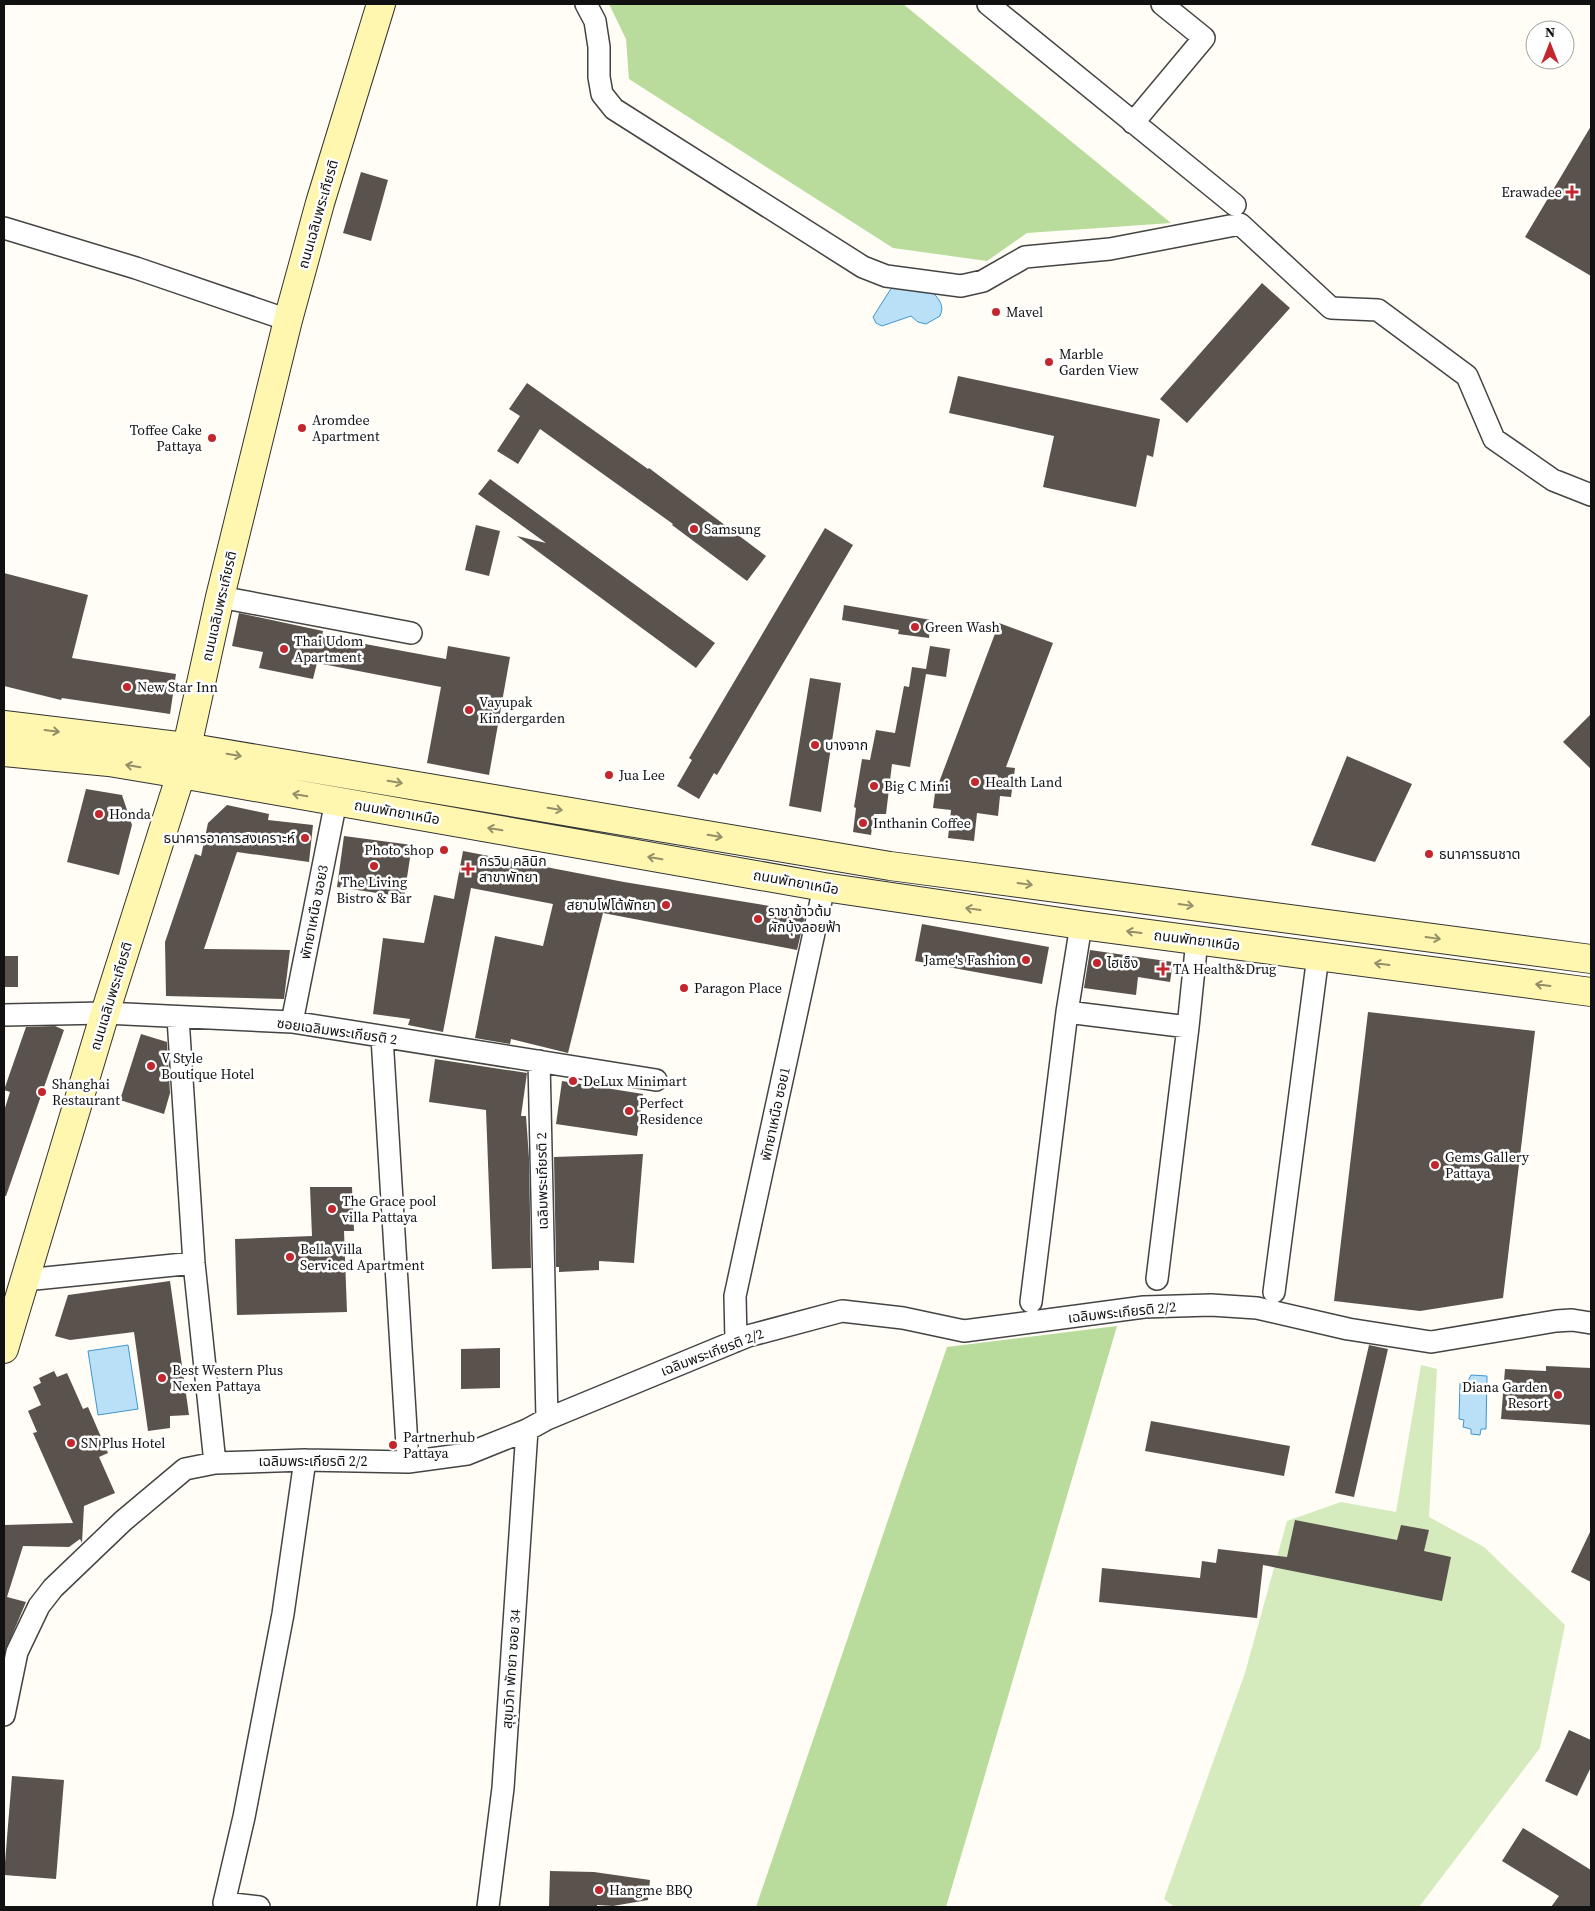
<svg xmlns="http://www.w3.org/2000/svg" width="1595" height="1911" viewBox="0 0 1595 1911" font-family="'Source Serif 4','Noto Sans Thai',serif">
<rect width="100%" height="100%" fill="#fffdf5"/>
<path fill="#d5ebbd" d="M1421 1365 1437 1369 1429 1517 1484 1547 1565 1625 1540 1748 1419 1907H1175L1164 1899 1245 1673 1287 1521 1341 1502 1396 1512Z"/>
<path fill="#b9dc9c" d="M609 4H903L1171 223 1027 233 987 261 893 248 629 79 626 39Z
M1117 1326 946 1907H756L947 1347Z"/>
<path fill="#b9e0f7" stroke="#3f96cf" d="M892 287 932 291C939 300 945 305 940 316L926 324 918 322 911 316 882 326 876 323 873 317Z
M128 1345 138 1409 98 1415 88 1351Z
M1471 1375 1487 1376 1486 1429H1481L1480 1435 1471 1434V1429L1463 1427 1464 1420 1459 1419 1460 1383H1467Z"/>
<path fill="#5a524d" d="M1591 126V276L1525 237Z
M361 172 388 180 371 241 343 233Z
M1262 283 1290 308 1187 423 1160 399Z
M958 376 1160 419 1153 457 1147 455 1136 507 1043 487 1054 436 949 413Z
M527 383 648 469 649 468 766 556 747 581 672 525 673 524 540 429 518 464 497 451 520 416 509 409Z
M490 479 715 643 696 668 517 536 546 543 478 494Z
M476 525 500 531 489 576 465 570Z
M825 528 853 545 717 775 714 773 699 799 677 786 692 760 689 758Z
M4 573 88 595 72 658 176 674 170 714 62 698 61 700 4 686Z
M844 605 931 620 929 638 898 634 899 630 842 620Z
M239 613 323 631 322 636 446 659 448 646 510 657 489 775 427 763 441 687 317 663 313 679 259 668 263 652 232 646Z
M999 623 1053 643 1006 767 1015 768 1011 797 1000 796 998 816 977 813 974 841 948 838 951 810 933 808 935 793Z
M930 646 950 649 946 677 926 674 910 767 892 764 886 814H874L871 835 853 832 856 808 854 807 862 759 870 760 876 730 895 733 904 686 909 687 912 667 926 669Z
M810 678 841 683 821 812 789 806Z
M1591 714V769L1563 742Z
M1347 756 1412 784 1375 862 1311 845Z
M86 789 122 795 132 825 119 875 67 862Z
M227 805 269 814 268 820 313 825 309 862 237 852 204 949 290 950 284 999 166 996 165 942 195 854 201 856 208 823Z
M344 836 412 845 404 897 337 887Z
M463 851 624 882 806 912 797 950 603 913 568 1053 511 1039 510 1044 475 1038 495 936 543 946 553 904 471 888 443 1032 408 1025 410 1019 373 1014 383 938 424 943 434 895 454 899Z
M922 924 1049 947 1042 984 915 961Z
M1090 950 1173 962 1170 982 1138 977 1136 995 1084 988Z
M4 956H18V987H4Z
M1368 1012 1535 1031 1503 1298 1420 1311 1334 1301Z
M55 1026 64 1030 6 1196H4V1111L10 1092 4 1090 26 1027Z
M141 1034 167 1042 170 1093 164 1114 120 1100Z
M435 1059 527 1073 521 1116H526L529 1158 531 1268 492 1269 486 1110 429 1102Z
M562 1081 643 1094 637 1136 556 1124Z
M643 1154 634 1263 599 1261V1270L559 1272V1267H556L554 1157Z
M310 1187H352L354 1231H344L347 1312 237 1315 235 1239 312 1236Z
M170 1281 189 1415 170 1416V1428L148 1431 134 1332 70 1340 55 1336 68 1295Z
M1369 1345 1388 1349 1354 1497 1335 1493Z
M500 1348V1388L461 1389V1349Z
M1546 1366 1591 1368V1425L1501 1419 1505 1369 1546 1371Z
M54 1371 57 1377 67 1373 83 1409 88 1407 108 1453 99 1457 115 1493 84 1506 82 1543 80 1539 69 1547 23 1546 7 1597 26 1602 4 1654V1525L73 1523 33 1433 37 1432 28 1411 41 1405 33 1387 41 1383 39 1378Z
M1151 1421 1290 1446 1284 1476 1145 1451Z
M1295 1520 1397 1540 1401 1525 1429 1530 1424 1551 1451 1557 1442 1601 1263 1565 1257 1618 1099 1602 1102 1568 1200 1578 1202 1561 1216 1563 1218 1549 1287 1557Z
M1591 1530V1582L1571 1572Z
M1569 1730 1591 1740V1767L1577 1796 1545 1781Z
M12 1776 64 1780 56 1879 4 1875Z
M1523 1828 1591 1870V1907H1551L1559 1896 1502 1861Z
M550 1871 594 1872 650 1880 648 1900 613 1906 597 1905V1907H549Z"/>
<g fill="none" stroke-linecap="round" stroke-linejoin="round">
<defs>
<path id="street" d="M586 4 595 21 599 47V77L602 94 614 109 863 267 886 276 961 286 983 281 1025 257 1110 249 1240 224 1331 308 1378 310 1467 376 1494 439 1553 480 1591 495
M988 4 1235 205
M1133 123 1204 38 1162 4
M4 228 136 268 288 320
M220 597 411 633
M1067 1012 1188 1027
M4 1015 105 1013 292 1022 656 1080
M178 1018 194 1263 215 1463
M292 1022 336 801
M382 1037 408 1462
M539 1061 547 1419
M1157 1279 1188 1027 1197 940
M25 1280 194 1263
M1274 1292 1318 956
M1031 1302 1067 1012 1081 925
M736 1341 735 1296 824 887
M4 1715 17 1652 39 1606 53 1588 123 1521 185 1469 215 1463 305 1460 408 1462 467 1454 527 1430 547 1419 748 1336 842 1311 903 1318 964 1331 1144 1307 1211 1305 1257 1308 1348 1329 1431 1342 1556 1321 1572 1320 1591 1323
M259 1907 224 1903 244 1817 283 1614 305 1460
M488 1907 503 1788 527 1430"/>
<path id="secondary" d="M4 725 186 747 890 866 1591 959
M4 752 109 762 181 774 824 887 1081 925 1591 992
M4 1349 105 1013 181 774 220 597 288 320 320 203 381 4"/>
</defs>
<use href="#street" stroke="#444" stroke-width="24"/>
<use href="#secondary" stroke="#333" stroke-width="30"/>
<use href="#street" stroke="#fff" stroke-width="21"/>
<use href="#secondary" stroke="#fff6b0" stroke-width="28"/>
</g>
<defs><path id="oneway-shaft" d="M-6 0H5M1.5-3L5.5 0L1.5 3" fill="none" stroke-width="1.6" stroke-linecap="round" stroke-linejoin="round" transform="scale(1.25)"/></defs>
<g stroke="#948f68">
<use href="#oneway-shaft" transform="translate(52 731) rotate(7)"/>
<use href="#oneway-shaft" transform="translate(234 755) rotate(10)"/>
<use href="#oneway-shaft" transform="translate(133 766) rotate(-171)"/>
<use href="#oneway-shaft" transform="translate(395 782) rotate(10)"/>
<use href="#oneway-shaft" transform="translate(300 795) rotate(-170)"/>
<use href="#oneway-shaft" transform="translate(555 809) rotate(10)"/>
<use href="#oneway-shaft" transform="translate(495 829) rotate(-170)"/>
<use href="#oneway-shaft" transform="translate(715 836) rotate(9)"/>
<use href="#oneway-shaft" transform="translate(655 858) rotate(-170)"/>
<use href="#oneway-shaft" transform="translate(1025 884) rotate(8)"/>
<use href="#oneway-shaft" transform="translate(1186 905) rotate(8)"/>
<use href="#oneway-shaft" transform="translate(973 909) rotate(-172)"/>
<use href="#oneway-shaft" transform="translate(1134 932) rotate(-173)"/>
<use href="#oneway-shaft" transform="translate(1433 938) rotate(8)"/>
<use href="#oneway-shaft" transform="translate(1382 964) rotate(-173)"/>
<use href="#oneway-shaft" transform="translate(1543 985) rotate(-173)"/>
</g>
<g fill="#c4262e" stroke="#fff" stroke-width="2">
<path d="M1569.5 184.5h5v5h5v5h-5v5h-5v-5h-5v-5h5z"/>
<circle cx="996" cy="312" r="5"/>
<circle cx="1049" cy="362" r="5"/>
<circle cx="302" cy="428" r="5"/>
<circle cx="212" cy="438" r="5"/>
<circle cx="694" cy="529" r="5"/>
<circle cx="915" cy="627" r="5"/>
<circle cx="284" cy="649" r="5"/>
<circle cx="127" cy="687" r="5"/>
<circle cx="469" cy="710" r="5"/>
<circle cx="815" cy="745" r="5"/>
<circle cx="609" cy="775" r="5"/>
<circle cx="975" cy="782" r="5"/>
<circle cx="874" cy="786" r="5"/>
<circle cx="99" cy="814" r="5"/>
<circle cx="863" cy="823" r="5"/>
<circle cx="305" cy="838" r="5"/>
<circle cx="444" cy="850" r="5"/>
<circle cx="1429" cy="854" r="5"/>
<circle cx="374" cy="866" r="5"/>
<path d="M465.5 861.5h5v5h5v5h-5v5h-5v-5h-5v-5h5z"/>
<circle cx="666" cy="905" r="5"/>
<circle cx="758" cy="919" r="5"/>
<circle cx="1026" cy="960" r="5"/>
<circle cx="1097" cy="963" r="5"/>
<path d="M1160.5 961.5h5v5h5v5h-5v5h-5v-5h-5v-5h5z"/>
<circle cx="684" cy="988" r="5"/>
<circle cx="151" cy="1066" r="5"/>
<circle cx="573" cy="1081" r="5"/>
<circle cx="42" cy="1092" r="5"/>
<circle cx="629" cy="1111" r="5"/>
<circle cx="1435" cy="1165" r="5"/>
<circle cx="332" cy="1209" r="5"/>
<circle cx="290" cy="1257" r="5"/>
<circle cx="162" cy="1378" r="5"/>
<circle cx="1558" cy="1395" r="5"/>
<circle cx="71" cy="1443" r="5"/>
<circle cx="393" cy="1445" r="5"/>
<circle cx="599" cy="1890" r="5"/>
</g>
<g text-anchor="middle" dominant-baseline="central" stroke-width="5" stroke-linejoin="round" paint-order="stroke">
<g font-size="14" fill="#111" stroke="#fff" text-anchor="start">
<text x="1562" y="192" text-anchor="end">Erawadee</text>
<text x="1006" y="312">Mavel</text>
<text x="1059" y="354">Marble<tspan x="1059" dy="16">Garden View</tspan></text>
<text x="312" y="420">Aromdee<tspan x="312" dy="16">Apartment</tspan></text>
<text x="202" y="430" text-anchor="end">Toffee Cake<tspan x="202" dy="16">Pattaya</tspan></text>
<text x="704" y="529">Samsung</text>
<text x="925" y="627">Green Wash</text>
<text x="294" y="641">Thai Udom<tspan x="294" dy="16">Apartment</tspan></text>
<text x="137" y="687">New Star Inn</text>
<text x="479" y="702">Vayupak<tspan x="479" dy="16">Kindergarden</tspan></text>
<text x="825" y="745">บางจาก</text>
<text x="619" y="775">Jua Lee</text>
<text x="985" y="782">Health Land</text>
<text x="884" y="786">Big C Mini</text>
<text x="109" y="814">Honda</text>
<text x="873" y="823">Inthanin Coffee</text>
<text x="295" y="838" text-anchor="end">ธนาคารอาคารสงเคราะห์</text>
<text x="434" y="850" text-anchor="end">Photo shop</text>
<text x="1439" y="854">ธนาคารธนชาต</text>
<text x="479" y="861">กรวิน คลินิก<tspan x="479" dy="16">สาขาพัทยา</tspan></text>
<text x="374" y="882" text-anchor="middle">The Living<tspan x="374" dy="16">Bistro &amp; Bar</tspan></text>
<text x="656" y="905" text-anchor="end">สยามโฟโต้พัทยา</text>
<text x="768" y="911">ราชาข้าวต้ม<tspan x="768" dy="16">ผักบุ้งลอยฟ้า</tspan></text>
<text x="1016" y="960" text-anchor="end">Jame's Fashion</text>
<text x="1107" y="963">ไฮเซ็ง</text>
<text x="1173" y="969">TA Health&amp;Drug</text>
<text x="694" y="988">Paragon Place</text>
<text x="161" y="1058">V Style<tspan x="161" dy="16">Boutique Hotel</tspan></text>
<text x="583" y="1081">DeLux Minimart</text>
<text x="52" y="1084">Shanghai<tspan x="52" dy="16">Restaurant</tspan></text>
<text x="639" y="1103">Perfect<tspan x="639" dy="16">Residence</tspan></text>
<text x="1445" y="1157">Gems Gallery<tspan x="1445" dy="16">Pattaya</tspan></text>
<text x="342" y="1201">The Grace pool<tspan x="342" dy="16">villa Pattaya</tspan></text>
<text x="300" y="1249">Bella Villa<tspan x="300" dy="16">Serviced Apartment</tspan></text>
<text x="172" y="1370">Best Western Plus<tspan x="172" dy="16">Nexen Pattaya</tspan></text>
<text x="1548" y="1387" text-anchor="end">Diana Garden<tspan x="1548" dy="16">Resort</tspan></text>
<text x="403" y="1437">Partnerhub<tspan x="403" dy="16">Pattaya</tspan></text>
<text x="81" y="1443">SN Plus Hotel</text>
<text x="609" y="1890">Hangme BBQ</text>
</g>
<g font-size="14" fill="#111" stroke="#fff">
<text transform="translate(318 214) rotate(-74)">ถนนเฉลิมพระเกียรติ</text>
<text transform="translate(219 606) rotate(-77)">ถนนเฉลิมพระเกียรติ</text>
<text transform="translate(397 812) rotate(10)">ถนนพัทยาเหนือ</text>
<text transform="translate(796 882) rotate(10)">ถนนพัทยาเหนือ</text>
<text transform="translate(314 912) rotate(-79)">พัทยาเหนือ ซอย3</text>
<text transform="translate(1197 940) rotate(7)">ถนนพัทยาเหนือ</text>
<text transform="translate(111 996) rotate(-73)">ถนนเฉลิมพระเกียรติ</text>
<text transform="translate(337 1031) rotate(8)">ซอยเฉลิมพระเกียรติ 2</text>
<text transform="translate(775 1114) rotate(-78)">พัทยาเหนือ ซอย1</text>
<text transform="translate(542 1181) rotate(-91)">เฉลิมพระเกียรติ 2</text>
<text transform="translate(1122 1312) rotate(-6)">เฉลิมพระเกียรติ 2/2</text>
<text transform="translate(712 1352) rotate(-21)">เฉลิมพระเกียรติ 2/2</text>
<text x="313" y="1461">เฉลิมพระเกียรติ 2/2</text>
<text transform="translate(511 1669) rotate(-86)">สุขุมวิท พัทยา ซอย 34</text>
</g>
</g>
<rect width="1595" height="1911" fill="none" stroke="#111111" stroke-width="10"/>
<g transform="translate(1550 45)"><circle r="24" fill="#ffffff" stroke="#a0a0a0"/>
<path d="M0-4L9 19L0 12L-9 19Z" fill="#c4262e"/>
<text y="-8" font-size="14" font-weight="bold" text-anchor="middle" fill="#111111">N</text>
</g>
</svg>
